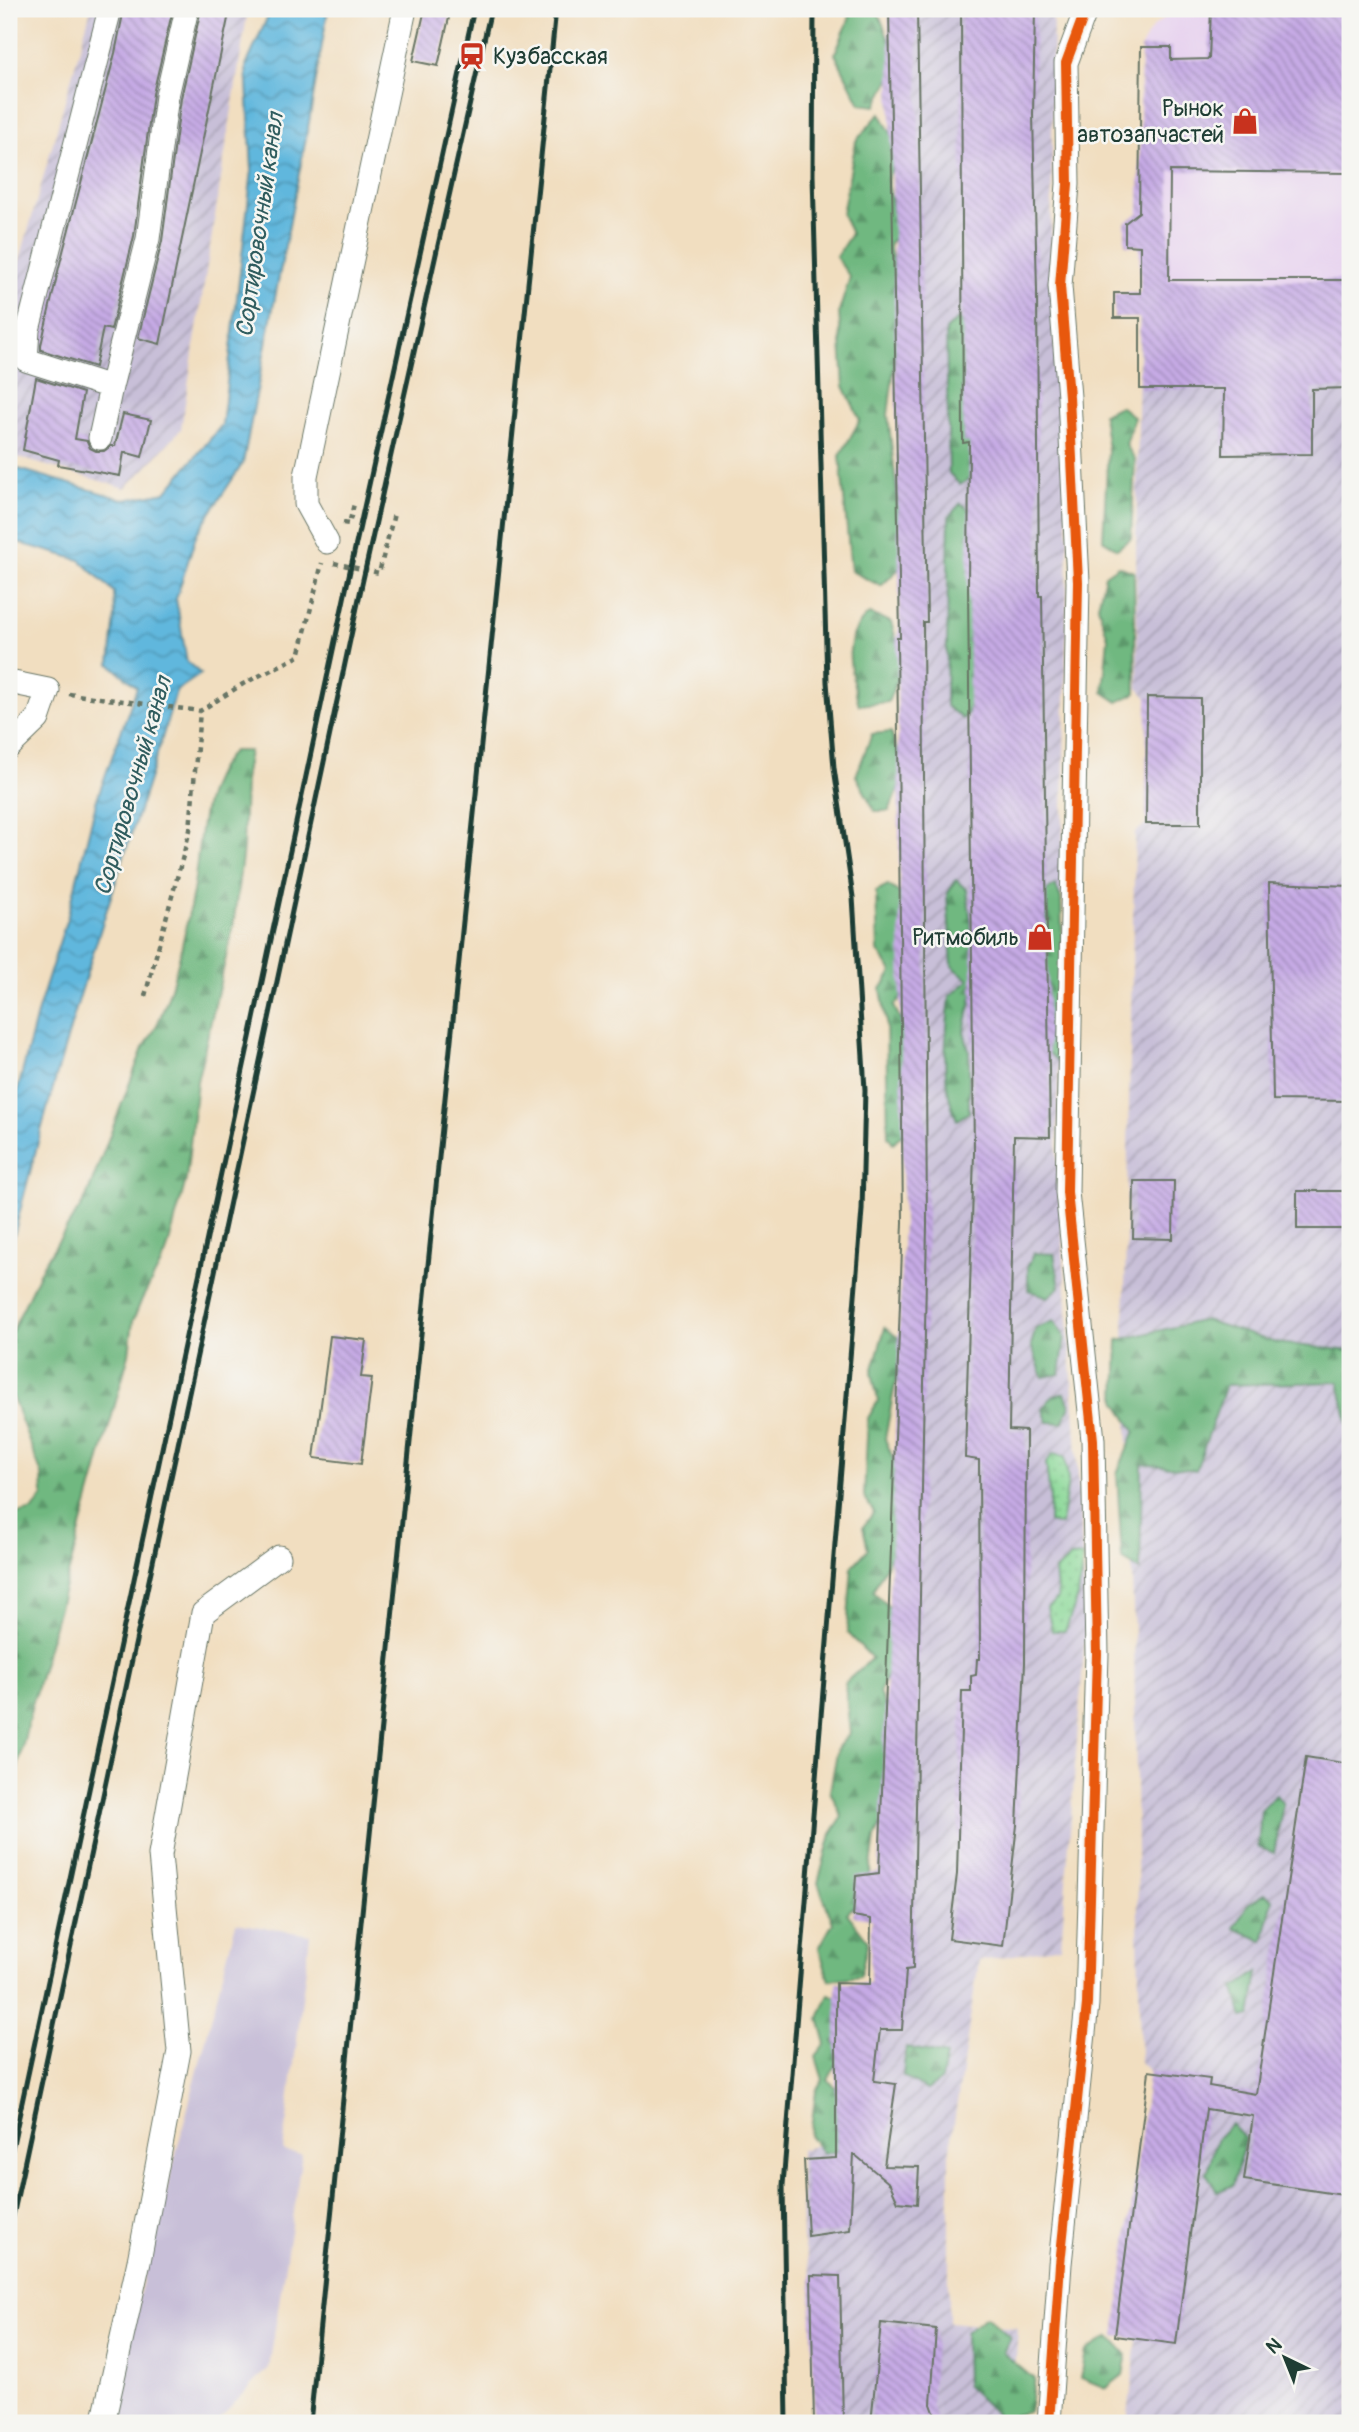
<svg xmlns="http://www.w3.org/2000/svg" width="1359" height="2432" viewBox="0 0 1359 2432" font-family="Pangolin,sans-serif">
<defs>
<pattern id="industrial-furrows" width="10" height="10" patternUnits="userSpaceOnUse" patternTransform="scale(1.75)"><rect width="10" height="10" fill="#c8bfd8"/><path d="M-1 1l2-2M0 10L10 0M9 11l2-2" fill="none" stroke="#a29cb0"/></pattern>
<pattern id="green-dots" width="8" height="8" patternUnits="userSpaceOnUse" patternTransform="scale(1.75)"><rect width="8" height="8" fill="#8ad897"/><path d="M2 2h.1M6 6h.1" fill="none" stroke="#77ba83" stroke-width="1.8" stroke-linecap="round"/></pattern>
<pattern id="forest-firs" width="22" height="20" patternUnits="userSpaceOnUse" patternTransform="scale(1.75)"><rect width="22" height="20" fill="#6fb880"/><path d="M5 1l3.5 6h-7zM16 11l3.5 6h-7z" fill="#5b976a"/></pattern>
<pattern id="water-waves" width="16" height="10" patternUnits="userSpaceOnUse" patternTransform="scale(1.75)"><rect width="16" height="10" fill="#60b7dd"/><path d="M0 5q4-4 8 0t8 0" fill="none" stroke="#4f96b4"/></pattern>
<pattern id="building-back-hatch" width="6" height="6" patternUnits="userSpaceOnUse" patternTransform="scale(1.75)"><rect width="6" height="6" fill="#c6aae5"/><path d="M-1 5l2 2M0 0l6 6M5-1l2 2" fill="none" stroke="#a08cba"/></pattern>
</defs>
<rect width="100%" height="100%" fill="#f6f6f2"/>
<filter id="ink" filterUnits="userSpaceOnUse"><feTurbulence type="fractalNoise" baseFrequency=".0143" numOctaves="2"/><feDisplacementMap in="SourceGraphic" scale="14" xChannelSelector="R" yChannelSelector="G"/><feConvolveMatrix kernelMatrix="1 2 1 2 8 2 1 2 1" color-interpolation-filters="sRGB"/></filter>
<filter id="wash" filterUnits="userSpaceOnUse"><feTurbulence type="fractalNoise" baseFrequency=".00686" numOctaves="4" result="noise"/><feDisplacementMap in="SourceGraphic" scale="28" xChannelSelector="R" yChannelSelector="G"/><feGaussianBlur stdDeviation="1.57" result="paint"/><feColorMatrix in="noise" values="0 0 0 0 0 0 0 0 0 0 0 0 0 0 0 0 0 1.4 0 .05"/><feComposite in="paint" operator="in"/></filter>
<g filter="url(#wash)">
<rect width="100%" height="100%" fill="#f1dec0"/>
<path fill="#e7d2ef" d="M1175 9H1350V280H1140L1139 246 1125 245V223L1138 214 1140 195 1141 47 1152 28Z"/>
<path fill="url(#industrial-furrows)" d="M91 9H248L181 429 145 469 125 488 9 455V298Z
M889 9H1053L1051 280 1068 537 1057 1158 1076 1437 1086 1624 1061 1947 979 1961 949 2155V2322L1018 2328 1012 2423H814L811 2275 802 2239 800 2150 836 2140V1983H870L871 1919 853 1916 856 1876 879 1872 903 1222 897 638 900 621Z
M1140 280H1350V2423H1127L1137 2340 1115 2336 1149 2071 1140 2062 1134 1639 1124 1326 1135 833 1146 824 1147 698 1138 688 1136 554Z"/>
<path fill="#c8bfd8" d="M236 1923 310 1935 283 2151 302 2154 269 2368 220 2418 219 2423H112L139 2296Z"/>
<path fill="url(#green-dots)" stroke="#548a66" stroke-width="2" d="M1053 1454 1065 1457 1068 1481 1061 1525 1049 1522 1050 1498 1046 1463Z
M1083 1556 1078 1596 1065 1631H1052L1047 1607 1058 1599 1055 1571 1071 1557Z"/>
<path fill="url(#forest-firs)" stroke="#477a5a" stroke-width="2" d="M846 9H877L898 64 876 106 860 104 835 54 850 17Z
M880 113 900 150 887 180 898 231 889 245 902 303 888 415 905 563 881 586 851 571 840 456 860 420 844 386 839 312 850 277 836 257 851 234 842 214 856 141Z
M958 319 967 328 974 476 960 485 949 473 946 330Z
M1120 406 1134 417 1126 445 1135 459 1131 538 1117 549 1103 540 1108 450 1103 414Z
M961 503 972 513 975 704 963 719 946 706 949 516Z
M1118 566 1134 572 1136 693 1118 702 1103 692 1108 638 1098 606 1105 575Z
M869 614 891 622 903 664 888 702 859 705C851 673 839 639 869 614Z
M891 732 904 774 889 811H875L856 776 872 734Z
M233 751H249L245 775 243 848 233 927 197 1081 186 1180 166 1254 142 1299 133 1321 129 1354 32 1705 9 1806V1504L18 1514 33 1510 43 1496 42 1475 9 1388V1338L43 1265 86 1198 143 1048C170 1015 185 934 193 892 201 844 198 787 233 751Z
M956 880 967 890 977 975 964 1031 969 1051V1112L957 1120C939 1080 946 1038 950 996L969 980 952 966 947 895Z
M888 885 911 901 907 991 894 1006 911 1044 910 1126 893 1143 888 1136 886 1019 881 989 892 972 878 951 876 891Z
M1055 885 1061 898 1065 1051 1057 1061 1038 1042 1039 896Z
M1034 1253 1054 1254 1060 1287 1048 1297 1028 1290V1266Z
M1205 1320 1276 1343 1350 1351V1433L1339 1382 1226 1385 1196 1470 1142 1464 1140 1570 1122 1559 1117 1473 1135 1431 1116 1401 1118 1340Z
M1054 1321 1065 1337 1060 1374 1043 1377 1031 1345 1036 1328Z
M885 1328 903 1341 885 1439 899 1473 896 1546 873 1591 896 1615 899 1651 879 1693 892 1725 891 1802 875 1838 867 1894 847 1913 868 1941 860 1976 829 1980 819 1948 833 1923 818 1883 831 1834 842 1817 830 1791 838 1747 850 1733 845 1683 872 1658 847 1632 852 1567 868 1549 863 1527 874 1512 864 1497 868 1418 878 1401 872 1372Z
M1065 1393 1070 1406 1062 1423 1048 1422 1043 1410 1050 1397Z
M1276 1795 1283 1804 1274 1853 1258 1847 1261 1810Z
M1265 1894 1273 1899 1263 1941 1234 1928 1248 1904Z
M1258 1972 1251 2016 1243 2018 1235 1988Z
M829 1994 860 2006 859 2024 834 2041 841 2056 828 2080 848 2099 839 2151 823 2154 810 2136 816 2091 823 2080 816 2057 826 2044 819 2018Z
M906 2047 946 2055 941 2080 927 2090 903 2076Z
M1231 2124 1245 2139 1233 2185 1217 2192 1207 2174 1217 2138Z
M986 2316 1010 2337 1003 2353 1034 2379 1029 2412 1000 2418 966 2385 965 2332Z
M1110 2336 1127 2355 1123 2375 1106 2388 1081 2378 1086 2351Z"/>
<path fill="url(#water-waves)" stroke="#407a88" stroke-width="2" d="M271 9H328L309 122 243 463 197 533 176 599 187 662 201 674 176 691C157 759 134 824 113 890 74 1010 39 1132 9 1255V1125L38 1010 68 915 97 799 137 687 110 664 115 616 114 592 80 560 9 540V466L125 500 166 492 222 425 252 170 246 66Z"/>
<g id="blocks">
<path fill="url(#building-back-hatch)" d="M124 9H173L153 94 134 236 111 330 103 328 95 367 41 350V345L59 267 115 53Z
M201 9H230L160 344 138 338 162 241 181 98Z
M425 9H451L438 66 413 61Z
M889 9H917L927 622H923L927 1224 913 1969 906 1970 902 2030H880L874 2081 896 2084 884 2166 919 2167 917 2204 898 2202 890 2184 854 2154 850 2230 808 2236 804 2160 836 2158V1983L870 1984 871 1919 853 1916 856 1876 879 1873 903 1222 897 638H900Z
M961 9H1035L1033 114 1037 292 1039 596H1042L1050 1137 1014 1136 1009 1430 1026 1431 1025 1663 1017 1825 1003 1946 949 1939 957 1874 962 1691H971V1676L976 1675 977 1659H980L979 1460 965 1458 974 1153 968 589 969 442 963 443Z
M1211 9H1350V173L1170 171 1169 280H1350V388L1312 389V454L1223 455 1224 389H1140V318H1114V293H1140V246L1125 245V223L1139 212 1141 47H1171V60L1209 59Z
M36 378 83 393 75 439 87 441 90 448 96 451H104L111 446H115L123 414 151 420 142 457 124 452 120 476 58 465 59 460 23 450Z
M1147 697 1200 698V824H1146Z
M1269 883 1350 886V1101L1273 1100Z
M1134 1181H1174L1173 1239 1133 1238Z
M1297 1191H1350V1229H1297Z
M330 1336 366 1340 361 1377 372 1378 361 1464 314 1458Z
M1306 1757 1350 1764V2196L1244 2180 1253 2116 1206 2109 1176 2344 1115 2336 1149 2071 1210 2079 1209 2086 1256 2094Z
M811 2275 840 2276 843 2423H814Z
M881 2323 936 2329 931 2404 938 2423H871Z"/>
</g>
</g>
<g filter="url(#ink)">
<use href="#blocks" fill-opacity="0" stroke="#687565" stroke-width="2"/>
<g fill="none" stroke-linecap="round" stroke-linejoin="round">
<defs>
<path id="minor" d="M110 9 28 330 26 360 111 387 148 239 167 96 187 9
M100 438 111 387
M327 542 306 504V476L405 9
M9 682 48 690 38 719 9 747
M103 2423 139 2261 179 2051 160 1855 203 1613 279 1557
M1049 2423 1060 2264 1087 2004 1097 1654 1093 1440 1067 1192 1078 582 1069 397 1060 286 1068 184 1066 63 1086 9"/>
</defs>
<use href="#minor" stroke="#687565" stroke-width="25"/>
<path stroke="#687565" stroke-width="4.5" stroke-dasharray="5 5" stroke-linecap="butt" d="M343 523 349 524 354 504
M334 563 379 573 394 514
M69 694 200 711 243 684 299 656 322 563
M145 996 190 830 200 711"/>
<use href="#minor" stroke="#fff" stroke-width="23"/>
<path stroke="#1f3d34" stroke-width="5" d="M9 2163 348 580 474 9
M9 2235 362 584 491 9
M310 2423 556 9
M787 2423 783 2185 862 1210 865 1090 853 897 834 768 827 682 813 175 814 9"/>
<defs>
<path id="cycleway" d="M1049 2423 1060 2264 1087 2004 1097 1654 1093 1440 1067 1192 1078 582 1069 397 1060 286 1068 184 1066 63 1086 9"/>
</defs>
<use href="#cycleway" stroke="#f6f6f2" stroke-width="15"/>
<use href="#cycleway" stroke="#e8590c" stroke-width="10"/>
</g>
</g>
<defs>
<symbol id="station-bare" viewBox="-9 -9 18 18"><path d="M-3-6H3Q5-6 5-4V2Q5 4 3 4L4.5 6H3L1.5 4h-3L-3 6H-4.5L-3 4Q-5 4-5 2V-4Q-5-6-3-6ZM-3.5-4v3h7v-3ZM-3.5 1v1.5H-2V1ZM2 1v1.5H3.5V1Z" fill="#c8321e" stroke="#f6f6f2" stroke-width="2.5" paint-order="stroke"/></symbol>
<symbol id="shop-bare" viewBox="-9 -9 18 18"><path d="M-5-2.5h2.3a2.7 3.5 0 0 1 5.4 0H5L5.5 6h-11ZM-1.5-2.5h3a1.5 2.3 0 0 0-3 0Z" fill="#c8321e" stroke="#f6f6f2" stroke-width="2.5" paint-order="stroke"/></symbol>
</defs>
<g fill-rule="evenodd">
<use href="#station-bare" x="453" y="37" width="38" height="38"/>
<use href="#shop-bare" x="1226" y="102" width="38" height="38"/>
<use href="#shop-bare" x="1021" y="918" width="38" height="38"/>
</g>
<g text-anchor="middle" dominant-baseline="central" stroke-width="5" stroke-linejoin="round" paint-order="stroke">
<g font-size="23" fill="#1f3d34" stroke="#f6f6f2" text-anchor="end">
<text x="493" y="56" text-anchor="start">Кузбасская</text>
<text x="1224" y="108">Рынок<tspan x="1224" dy="26">автозапчастей</tspan></text>
<text x="1019" y="937">Ритмобиль</text>
</g>
<g font-size="24" font-style="italic" fill="#2f5c5e" stroke="#f6f6f2">
<text transform="translate(260 225) rotate(-82)">Сортировочный канал</text>
<text transform="translate(133 786) rotate(-74)">Сортировочный канал</text>
</g>
</g>
<rect width="1359" height="2432" fill="none" stroke="#f6f6f2" stroke-width="35"/>
<g transform="translate(1285 2358) rotate(317)" stroke="#f6f6f2" stroke-width="5" paint-order="stroke">
<path d="M0-5L12 26L0 18L-12 26Z" fill="#1f3d34"/>
<text y="-10" font-size="19" font-weight="bold" text-anchor="middle" fill="#1f3d34">N</text>
</g>
</svg>
